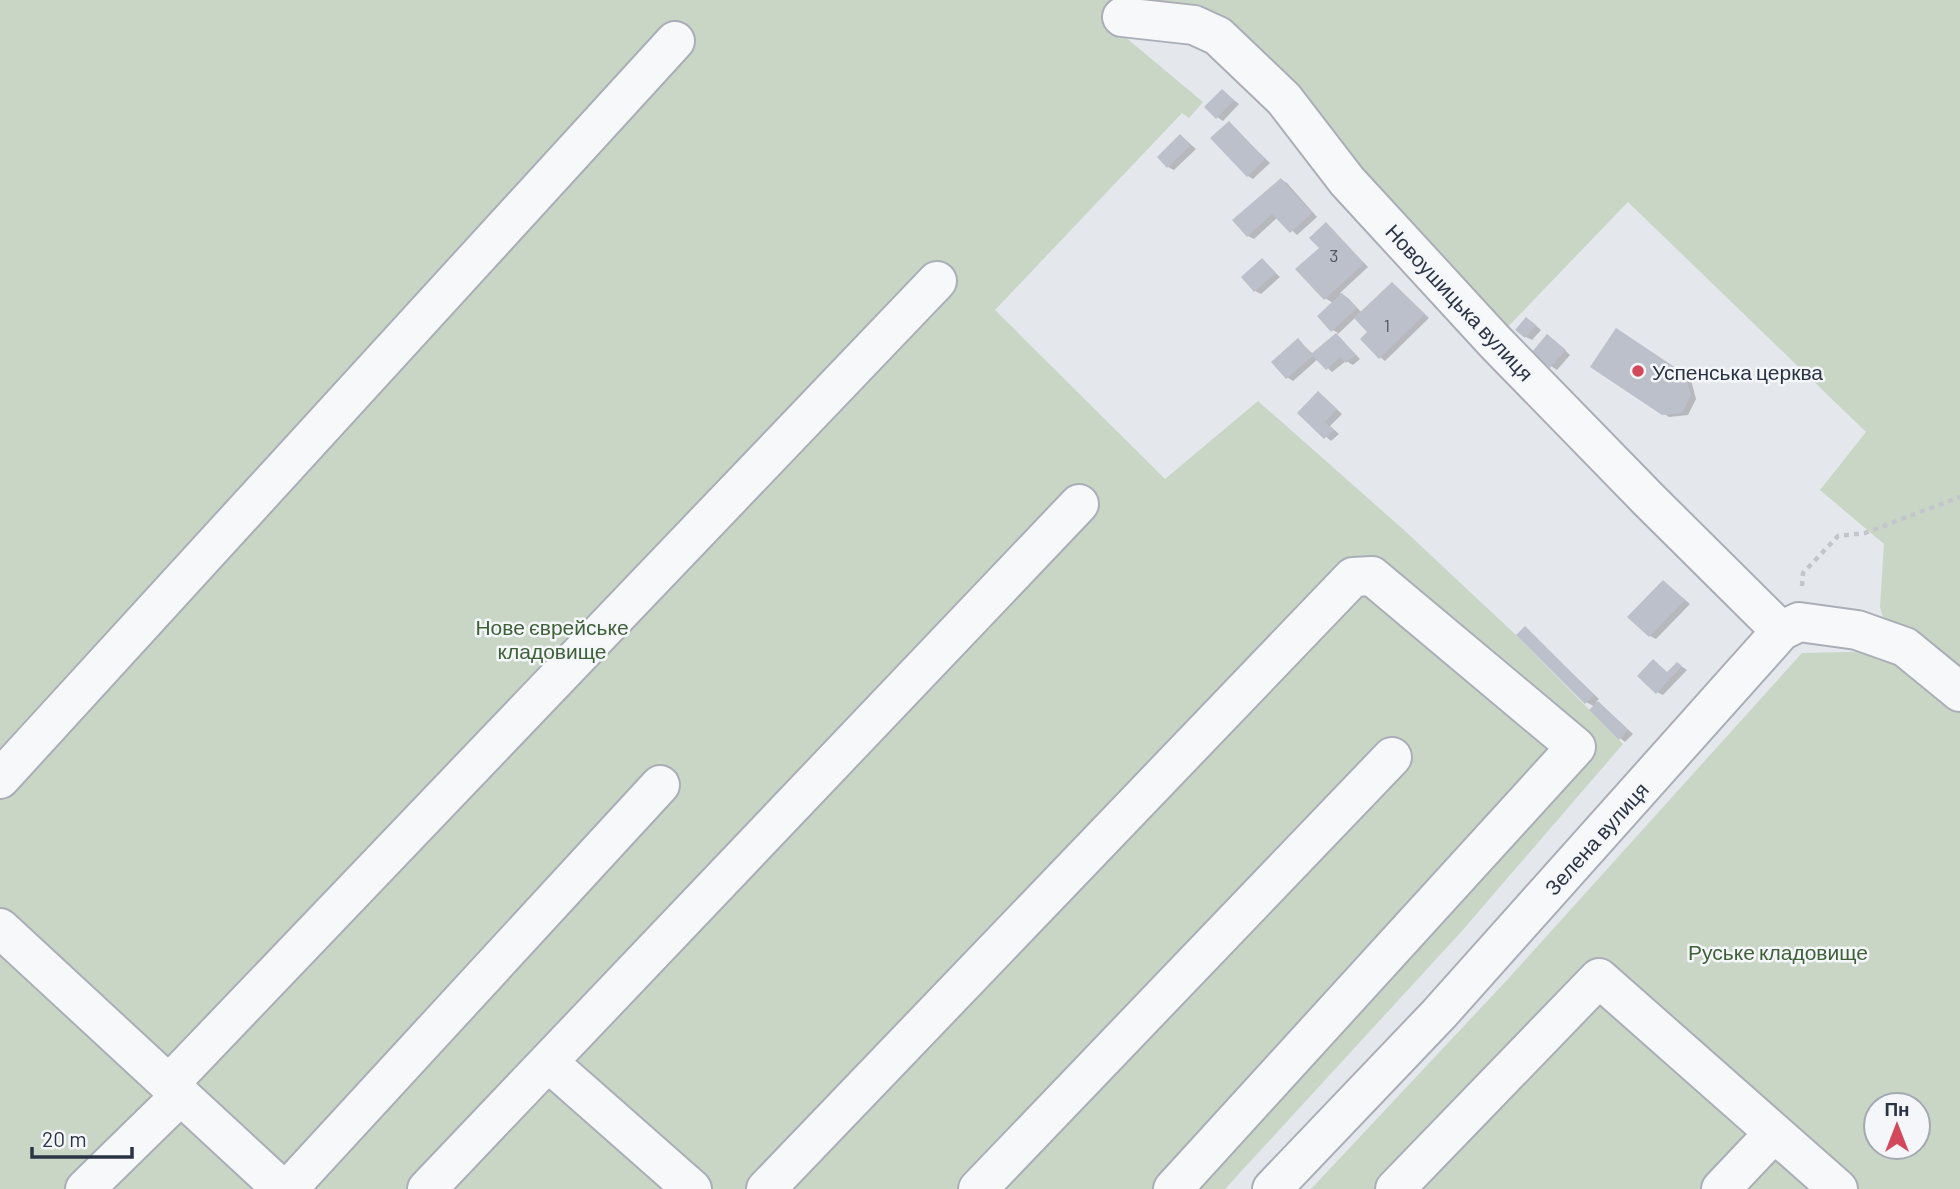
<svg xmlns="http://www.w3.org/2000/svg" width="1960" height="1189" viewBox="0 0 1960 1189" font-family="Barlow,sans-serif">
<rect width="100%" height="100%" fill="#e4e7ec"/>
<path fill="#c9d6c5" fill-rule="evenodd" d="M0 0H1960V1189H1311L1508 979 1802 653 1892 651 1880 607 1884 544 1820 490 1866 432 1628 202 1500 335 1224 30 1112 26 1203 102 1189 118 1182 113 995 310 1165 479 1258 401 1405 531 1516 635 1623 744 1461 932 1225 1189H0ZM1876 1105H1918V1147H1876Z"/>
<path fill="#0003" d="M1222 91 1239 104 1223 121 1217 117Z
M1229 123 1270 163 1253 179 1248 176Z
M1181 136 1196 149 1174 170 1168 167Z
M1281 180 1287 183 1317 217 1297 235 1278 217 1254 239 1248 236Z
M1326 224 1368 267 1340 293 1348 298 1362 313 1393 284 1429 318 1385 361 1380 357 1370 332 1356 317 1337 335 1360 359 1353 365 1346 361 1332 372 1318 359 1293 381 1287 377 1298 340 1313 354 1338 333 1333 330V303L1325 298 1321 248Z
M1262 260 1280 277 1261 294 1255 291Z
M1532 322 1541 330 1532 340 1526 337Z
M1623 333 1691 380 1696 399 1688 415 1669 417 1663 413Z
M1554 340 1570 355 1557 370 1551 366Z
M1319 393 1342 414 1330 426 1339 434 1331 441 1299 413Z
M1664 582 1690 604 1656 639 1650 636Z
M1525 628 1599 699 1596 702 1604 707 1633 734 1625 742 1620 738 1595 707 1586 702Z
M1678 664 1687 670 1663 695 1657 692Z"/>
<path fill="#bbc0ca" d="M1222 89 1234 100 1216 119 1204 107Z
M1229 121 1265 159 1247 177 1210 138Z
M1180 134 1191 145 1167 168 1157 157Z
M1281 178 1312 213 1290 233 1272 214 1247 237 1232 220Z
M1326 222 1364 263 1324 300 1295 269 1319 248 1309 238Z
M1262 258 1276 273 1254 292 1241 277Z
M1392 282 1425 314 1379 359 1360 339 1367 332 1354 318Z
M1342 293 1357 308 1331 332 1317 316Z
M1526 317 1536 325 1525 338 1515 330Z
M1616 328 1685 374 1691 395 1682 413 1662 415 1590 367Z
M1336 333 1356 355 1346 363 1340 357 1326 370 1311 354Z
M1547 334 1566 350 1550 368 1532 352Z
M1298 338 1313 356 1286 379 1271 362Z
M1318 391 1337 409 1325 422 1334 430 1324 439 1297 413Z
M1663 580 1685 600 1649 637 1627 617Z
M1525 626 1594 695 1585 704 1516 635Z
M1653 659 1667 672 1677 662 1682 666 1656 694 1637 676Z
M1598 701 1628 730 1619 740 1589 710Z"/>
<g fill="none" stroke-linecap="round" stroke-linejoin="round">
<defs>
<path id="minor" d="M1122 17 1194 25 1218 36 1284 99 1347 181 1495 342 1648 499 1781 631
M0 779 675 41
M0 928 282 1189
M548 1062 692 1189
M169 1084 937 281
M85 1189 181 1095
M288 1189 660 785
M427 1189 1079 504
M766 1189 1353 577 1372 576 1576 747 1173 1189
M978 1189 1392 757
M1272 1189 1439 1014 1781 631 1799 622 1857 630 1905 647 1960 692
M1395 1189 1599 978 1838 1189
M1721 1189 1774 1133"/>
</defs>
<use href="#minor" stroke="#a9aeb7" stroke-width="42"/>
<path stroke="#c2c5cb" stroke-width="4.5" stroke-dasharray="5 5" stroke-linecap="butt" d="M1802 586 1803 573 1838 536 1865 533 1960 497"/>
<use href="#minor" stroke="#f7f8fa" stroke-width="38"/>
</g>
<circle fill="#d1495b" stroke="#f4f6f9" stroke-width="2.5" cx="1638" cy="371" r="7"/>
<g text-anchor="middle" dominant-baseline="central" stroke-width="5" stroke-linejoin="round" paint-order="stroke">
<g font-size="18" fill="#4f5766">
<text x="1334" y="255">3</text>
<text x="1387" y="325">1</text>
</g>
<g font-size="21" fill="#2b3445" stroke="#f4f6f9">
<text transform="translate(1460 302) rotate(47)">Новоушицька вулиця</text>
<text transform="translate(1596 838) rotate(-48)">Зелена вулиця</text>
</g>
<g font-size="21" fill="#2b3445" stroke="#f4f6f9" text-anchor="start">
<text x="1652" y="371">Успенська церква</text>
</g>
<g font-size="21" fill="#3f6138" stroke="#f4f6f9">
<text x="552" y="626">Нове єврейське<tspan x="552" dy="24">кладовище</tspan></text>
<text x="1778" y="951">Руське кладовище</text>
</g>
</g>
<g transform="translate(1897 1126)"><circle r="33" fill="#f4f6f9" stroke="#a4a8b1" stroke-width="2"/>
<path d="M0-5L12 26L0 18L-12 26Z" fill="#d1495b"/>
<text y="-10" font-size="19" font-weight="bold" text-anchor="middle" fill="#2b3445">Пн</text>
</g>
<path d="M32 1147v10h100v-10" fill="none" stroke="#2b3445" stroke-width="3.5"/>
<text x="42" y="1147" font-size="21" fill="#2b3445" stroke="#f4f6f9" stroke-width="5" paint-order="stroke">20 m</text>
</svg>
